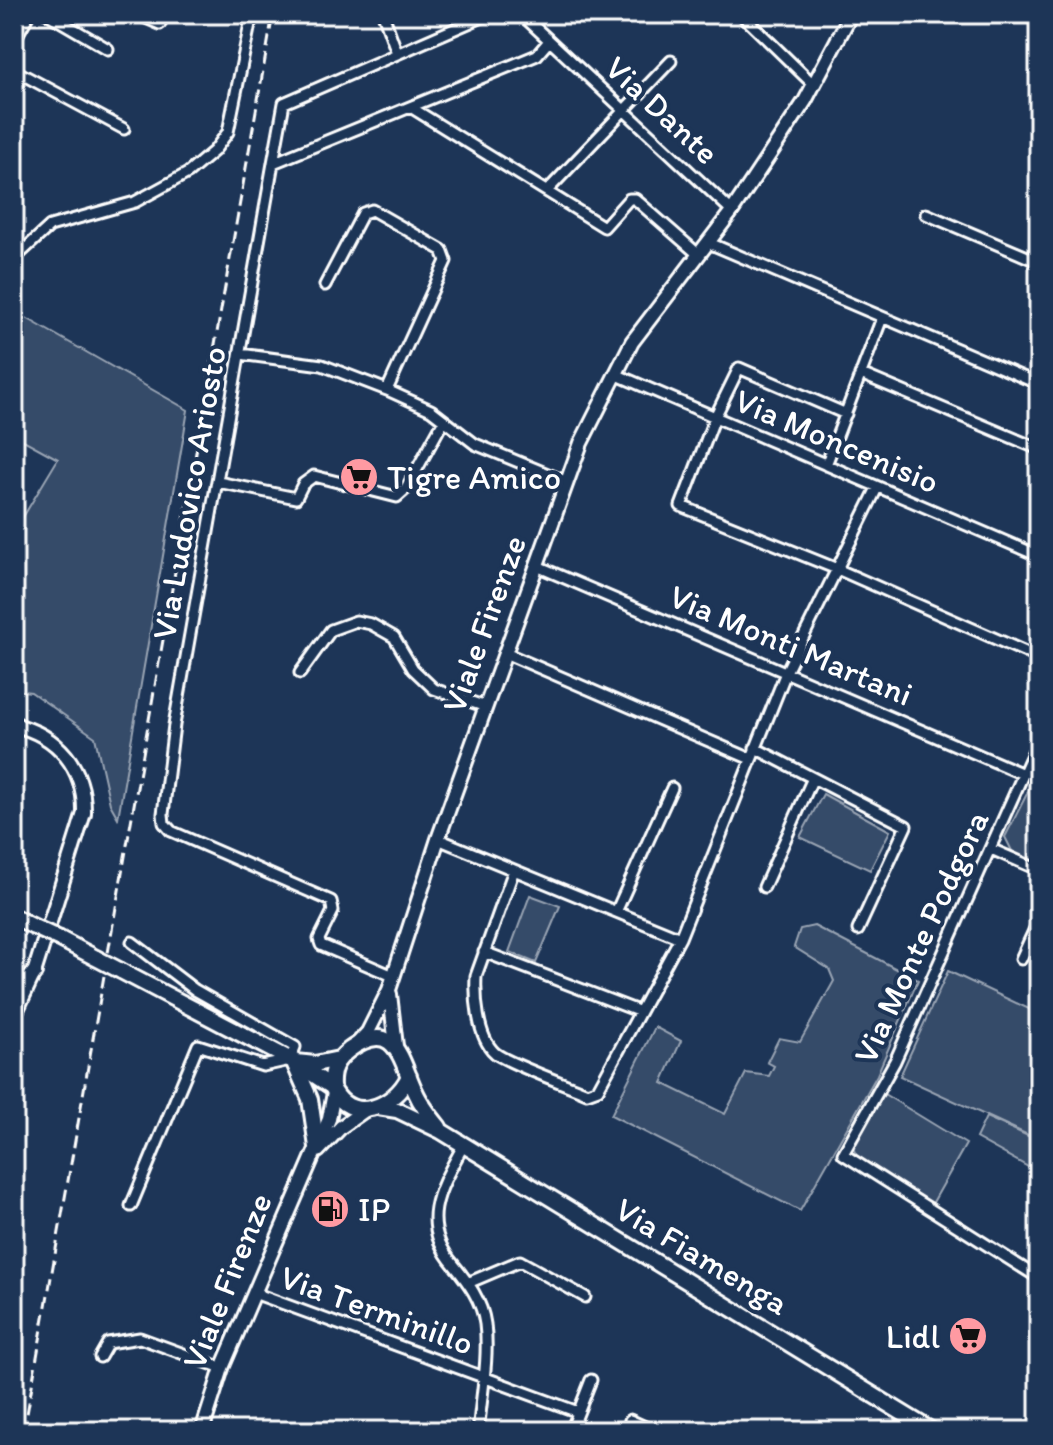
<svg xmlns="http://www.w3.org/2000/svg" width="1053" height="1445" viewBox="0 0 1053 1445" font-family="Itim,sans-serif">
<rect width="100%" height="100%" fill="#1d3557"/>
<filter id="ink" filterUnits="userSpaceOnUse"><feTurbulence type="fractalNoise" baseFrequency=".0125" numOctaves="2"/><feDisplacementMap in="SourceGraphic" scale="16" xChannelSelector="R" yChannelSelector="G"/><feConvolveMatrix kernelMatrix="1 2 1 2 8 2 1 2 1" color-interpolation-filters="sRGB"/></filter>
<g filter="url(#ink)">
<path fill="#364b69" stroke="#9aa5b4" stroke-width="2" d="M14 311 188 410 118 818 110 804 95 737 31 692 14 690V532L58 459 14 435Z
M1036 776 1039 777V865L1013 853 1005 837Z
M823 794 890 831 870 870 800 837Z
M530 895 560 906 536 963 509 952Z
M814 926 918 980 877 1075 800 1211 611 1115 655 1027 681 1041 662 1083 725 1114 746 1073 769 1076 774 1066 767 1062 779 1038 800 1042 834 981 829 969 794 947 800 929Z
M948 971 1031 1010 1039 996V1140L900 1076Z
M884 1094 966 1144 932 1204 858 1159 853 1148Z
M986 1117 1039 1141V1173L976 1138Z"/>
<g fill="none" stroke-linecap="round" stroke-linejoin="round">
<defs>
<path id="street" d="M48 14 108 49
M137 14 160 24
M383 14 397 53
M521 14 732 211
M741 14 814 85
M14 41 29 14
M14 70 124 129
M412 108 604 227 629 199H635L699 255
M273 163 284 103 489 14
M547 191 671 61
M926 214 1039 262
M709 243 1039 384
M14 259 50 226 135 202 188 173 214 151 228 132 252 14
M325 285 363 213 372 210 442 250 446 261 387 390
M240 354 322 365 387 390 431 410 475 444 567 482
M615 374 1039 556
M861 374 1039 449
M846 414 739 368 715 417 681 506 837 569 1039 658
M826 465 882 318
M218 482 296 498 303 484 314 476 397 497 406 489 444 420
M14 511 15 512
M537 566 1023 774
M505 653 751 759
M300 673 331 630 356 621 371 624 394 637 413 669 434 689 486 707
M1039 739 895 1061 843 1154 1039 1278
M755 748 906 826 858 930
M438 839 680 938
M991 849 1039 870
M514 870 476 976C475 997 477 1037 495 1053 507 1063 568 1085 587 1093L598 1089 680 938 787 670 877 488
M764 887 812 780
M616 912 672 788
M484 952 638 1011
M1021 959 1039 920
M393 976 321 945 319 939 333 911 331 901 171 831 164 823 163 814 174 725 273 163 537 55 549 41
M463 1146C440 1188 418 1223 454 1265 468 1282 482 1301 485 1324 489 1356 482 1392 479 1424
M131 1206 198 1045 263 1066 290 1060 295 1047 195 990 132 942
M470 1282 520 1261 585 1297
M254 1293 578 1412
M100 1357 108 1343 140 1338 222 1368
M630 1420 654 1431
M571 1431 591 1380"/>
<path id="secondary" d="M14 725C58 735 85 768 84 813L34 973 14 1016
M390 994 396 1046
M356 1045 368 1032 389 990 438 839 581 443 632 342 732 211 805 101 851 14
M318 1151 341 1127 365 1110
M202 1431 222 1368 329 1119 334 1093"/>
<path id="primary" d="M14 727 18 726
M14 917 34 927
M60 939 96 958
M121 971 293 1061 332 1087
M14 998 34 973
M296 1062 315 1064 339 1059
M295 1065 310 1099 317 1147
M409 1076C395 1107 350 1126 332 1087 331 1070 335 1061 349 1050 396 1016 401 1062 415 1091 421 1105 430 1116 439 1127
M378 1107 397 1110 441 1131 932 1431"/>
</defs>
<use href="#street" stroke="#fff" stroke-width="15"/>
<use href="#secondary" stroke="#fff" stroke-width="18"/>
<use href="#primary" stroke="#fff" stroke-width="20"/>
<use href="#street" stroke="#1d3557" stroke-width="9"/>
<use href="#secondary" stroke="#1d3557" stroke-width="12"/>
<use href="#primary" stroke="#1d3557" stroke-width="14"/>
<path stroke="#fff" stroke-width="3" stroke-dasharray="12 6" stroke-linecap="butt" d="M24 1431 273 14"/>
<defs>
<path id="primary-bridge" d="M34 927 60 939
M96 958 121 971"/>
</defs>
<use href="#primary-bridge" stroke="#fff" stroke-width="20" stroke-linecap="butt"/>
<use href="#primary-bridge" stroke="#1d3557" stroke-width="14"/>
</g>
</g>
<defs>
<symbol id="supermarket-disc" viewBox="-11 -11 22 22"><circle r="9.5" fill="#ff9aa2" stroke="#1d3557"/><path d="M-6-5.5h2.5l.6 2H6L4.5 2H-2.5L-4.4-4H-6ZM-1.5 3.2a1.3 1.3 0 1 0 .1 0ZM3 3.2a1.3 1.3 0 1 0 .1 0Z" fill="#111"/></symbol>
<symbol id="fuel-disc" viewBox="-11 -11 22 22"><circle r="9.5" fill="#ff9aa2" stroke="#1d3557"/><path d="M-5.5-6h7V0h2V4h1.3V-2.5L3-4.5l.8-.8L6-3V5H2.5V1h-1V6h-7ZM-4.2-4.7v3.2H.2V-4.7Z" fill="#111"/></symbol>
</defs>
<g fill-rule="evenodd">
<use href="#supermarket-disc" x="337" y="455" width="44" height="44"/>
<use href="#fuel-disc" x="308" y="1187" width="44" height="44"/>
<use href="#supermarket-disc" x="946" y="1314" width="44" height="44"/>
</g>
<g text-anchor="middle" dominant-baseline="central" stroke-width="8" stroke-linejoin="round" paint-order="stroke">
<g font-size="34" fill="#fff" stroke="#1d3557">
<text transform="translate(662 110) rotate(43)">Via Dante</text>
<text transform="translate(837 441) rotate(23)">Via Moncenisio</text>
<text transform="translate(189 493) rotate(-80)">Via Ludovico Ariosto</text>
<text transform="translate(484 624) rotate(-70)">Viale Firenze</text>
<text transform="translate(791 645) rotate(23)">Via Monti Martani</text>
<text transform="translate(921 937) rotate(-65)">Via Monte Podgora</text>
<text transform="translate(702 1256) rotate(31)">Via Fiamenga</text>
<text transform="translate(227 1281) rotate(-68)">Viale Firenze</text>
<text transform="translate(377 1310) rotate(20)">Via Terminillo</text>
</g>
<g font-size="34" fill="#fff" stroke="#1d3557" text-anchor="start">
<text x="387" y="477">Tigre Amico</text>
<text x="358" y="1209">IP</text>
<text x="940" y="1336" text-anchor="end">Lidl</text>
</g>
</g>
<rect width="1053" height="1445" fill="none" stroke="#1d3557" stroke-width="48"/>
<rect x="24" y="24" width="1005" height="1397" fill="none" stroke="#fff" stroke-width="3" filter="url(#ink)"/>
</svg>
